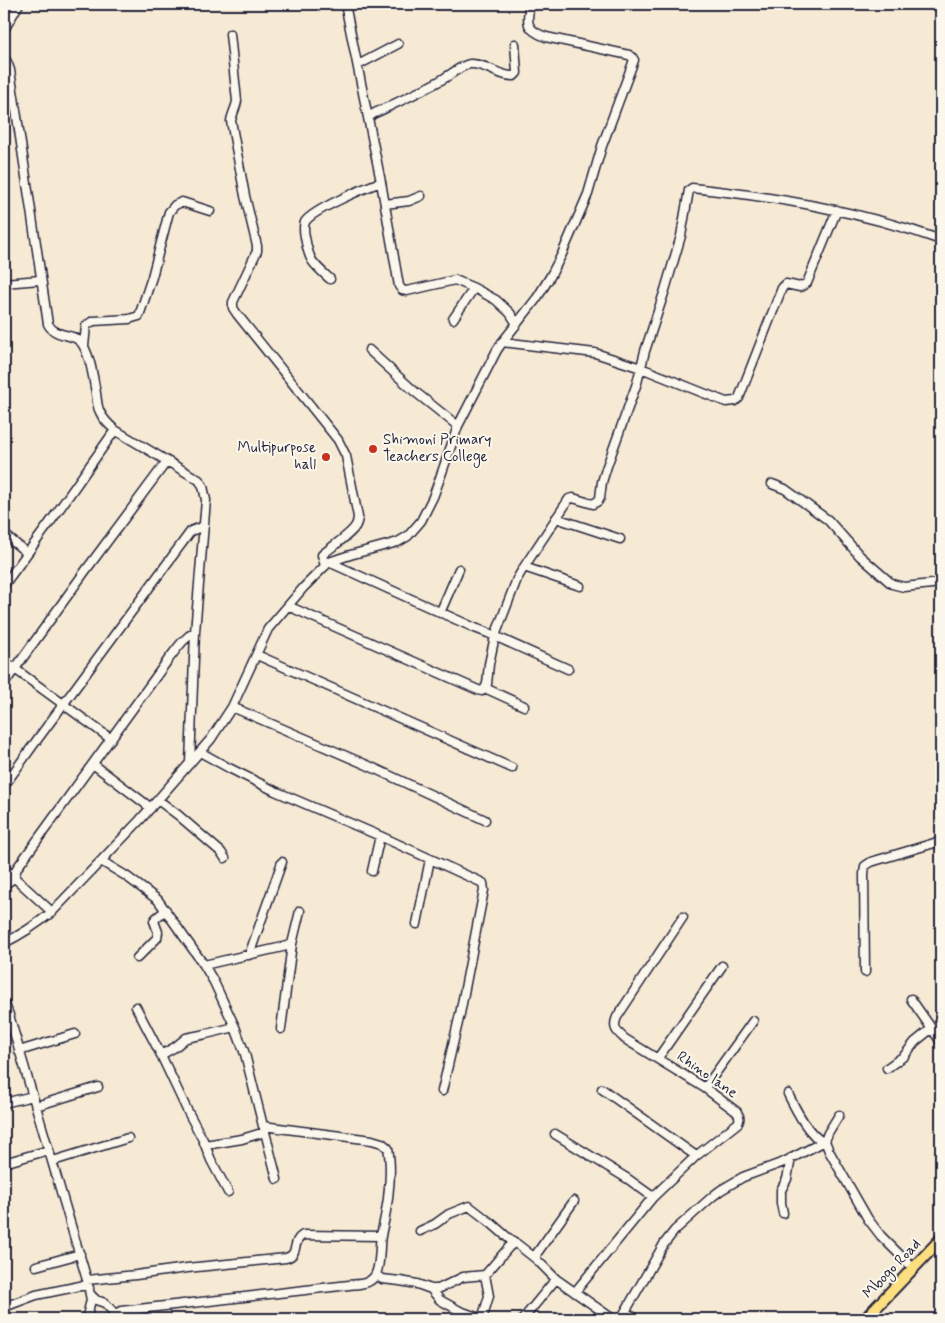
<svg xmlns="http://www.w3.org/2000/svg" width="945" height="1323" viewBox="0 0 945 1323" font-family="Mynerve,sans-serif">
<rect width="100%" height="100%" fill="#f7ead5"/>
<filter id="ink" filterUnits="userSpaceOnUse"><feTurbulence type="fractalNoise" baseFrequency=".02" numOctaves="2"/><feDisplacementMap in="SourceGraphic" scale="10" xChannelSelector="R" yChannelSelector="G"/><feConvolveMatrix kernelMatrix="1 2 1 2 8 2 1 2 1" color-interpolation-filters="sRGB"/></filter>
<g filter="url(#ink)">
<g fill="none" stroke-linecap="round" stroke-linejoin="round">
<defs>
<path id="minor" d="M345 4 381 182 399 286 402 290 407 291 455 280 474 288 496 300 510 313 517 324
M4 30 19 4
M230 34 237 101C236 108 232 114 231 121L245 196 257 246V251L233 302V308L237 314 338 440 346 456 358 517C358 518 357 524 356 525 353 533 330 548 322 555L325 566
M4 58 7 62 10 70 48 324C56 339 76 332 83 345 91 359 93 377 96 393 97 400 97 407 100 412 103 419 109 425 115 430L199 480 203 486 206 500 195 632 190 763
M358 65 398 44
M369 117 373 114C396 103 420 92 443 79 450 75 462 65 470 64 486 63 499 77 514 76L517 73 515 44
M385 204 409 201 421 196
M330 279C312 263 309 261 305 237 304 232 303 227 305 222 312 210 367 187 381 182
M4 283 40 280
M453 319 474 288
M502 342 595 353 641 368 726 402 735 401 739 398 782 288 786 284 800 287 807 283 837 210
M84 346 86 326 93 321 129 319 139 316 152 277 169 212 175 205 182 202 210 211
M369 350 414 391 458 426
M772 484 785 489 828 520 860 556 892 584 904 587 941 583
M556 518 620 539
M4 534 27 553
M329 562 475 628 488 633 568 669
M524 567 580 586
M4 585 51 521 115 430
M288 606 478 690 482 691 484 690 487 684 489 664 495 636 517 579 524 567 569 499 573 498 593 504 598 501 600 498 602 482 607 466 637 383 645 351 665 290 681 236 689 190 692 188C776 197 861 211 941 240
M440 613 459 569
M257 655 512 768
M4 661 111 739
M4 684 86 570 167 461
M485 688 524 706
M232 707 367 765 485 820
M200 752 229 768 275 791 380 836 483 883 484 890 460 1014 442 1091
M93 764 151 808
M4 786 34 744 191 531 204 526
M158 800 178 815 221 852 225 858
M101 861 126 876 158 900 204 965 214 982 235 1027 245 1054 263 1126 372 1140 382 1143 388 1148C392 1168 389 1197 385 1217 384 1223 382 1229 381 1236 379 1247 381 1268 374 1277 368 1285 357 1284 349 1285L121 1311 115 1314 110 1319
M4 868 52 912
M372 871 380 836
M4 885 14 878 17 868 168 660C176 650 183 638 195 632
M417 924 430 859
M4 943C21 935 37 924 52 912L140 820 211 739 232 707 268 629 304 587 329 562 350 555 398 542 408 536 421 521 433 497 440 478 458 426 497 350 504 340 537 298 550 277 562 254 588 194 602 146 634 60 632 57 629 55 546 37C526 30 526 23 530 4
M249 955 282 862
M137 958 157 938 158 932 154 921 156 918 166 910
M204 965 287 946 292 944 300 911
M865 972 864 874 865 866 871 862 941 841
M911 999 941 1042
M4 1002 9 1015 87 1280 91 1300 87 1316V1319
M136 1007 161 1055 187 1110 203 1140 211 1160 228 1192
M281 1029 292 944
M19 1051 75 1034
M161 1055 175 1047 186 1038 206 1034 235 1027
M658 1058 722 966
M887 1068 904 1056 915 1042 931 1029
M705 1088 753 1021
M602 1089 696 1156
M788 1094C795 1108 809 1137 824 1142
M4 1103 33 1096
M36 1106 98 1087
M839 1115 828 1133 825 1141 829 1151 868 1219 881 1236 914 1269
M264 1128 277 1179
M555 1134 628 1179 653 1197
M205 1145 242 1139 265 1132
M53 1161 128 1138
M4 1163 49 1150
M574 1201 537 1253 536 1259 556 1279 613 1319
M783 1213 781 1203V1190L787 1179 791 1158
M420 1231 435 1224 449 1214 469 1206 491 1223 514 1243
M36 1266 80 1254
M376 1275 382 1279 400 1281 417 1284 431 1289H438L463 1277 485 1275 509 1247 514 1243 517 1244 536 1259
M87 1280 136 1275 187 1268 286 1258C300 1254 291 1242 303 1235L381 1236
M431 1289 440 1300 460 1311 482 1319
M575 1292 653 1197 696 1156 738 1123C740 1119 740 1117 737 1112L705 1088 625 1039C617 1032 612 1028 617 1017L683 917
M90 1294 96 1300 105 1303 115 1314
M4 1307 36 1295 80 1286H85L89 1288
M626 1312 636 1319
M482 1319 489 1296 485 1275
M523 1319 556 1279
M621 1319 664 1244 675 1230 713 1196 721 1190 743 1177 784 1162 825 1141"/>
<path id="major" d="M865 1319 941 1239"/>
</defs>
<use href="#minor" stroke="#22223b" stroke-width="11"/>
<use href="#major" stroke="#22223b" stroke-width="14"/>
<use href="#minor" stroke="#fbf7ec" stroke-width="8"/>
<use href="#major" stroke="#fddf80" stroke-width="10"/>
</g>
</g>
<g fill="#c8321e" stroke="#fbf7ec" stroke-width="2">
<circle cx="373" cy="449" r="5"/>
<circle cx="326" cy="457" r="5"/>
</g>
<g text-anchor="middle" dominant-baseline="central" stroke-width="4" stroke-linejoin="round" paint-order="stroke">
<g font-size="15" fill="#22223b" stroke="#fbf7ec" text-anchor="start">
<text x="383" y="440">Shimoni Primary<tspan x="383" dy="17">Teachers College</tspan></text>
<text x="316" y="448" text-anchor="end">Multipurpose<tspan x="316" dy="17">hall</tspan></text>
</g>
<g font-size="15" fill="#22223b" stroke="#fbf7ec">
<text transform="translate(707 1075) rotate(35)">Rhino lane</text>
<text transform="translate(892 1269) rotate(-46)">Mbogo Road</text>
</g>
</g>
<rect width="945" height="1323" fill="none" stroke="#fbf7ec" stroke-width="20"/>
<rect x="10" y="10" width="925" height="1303" fill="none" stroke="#22223b" stroke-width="2" filter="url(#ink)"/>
</svg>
